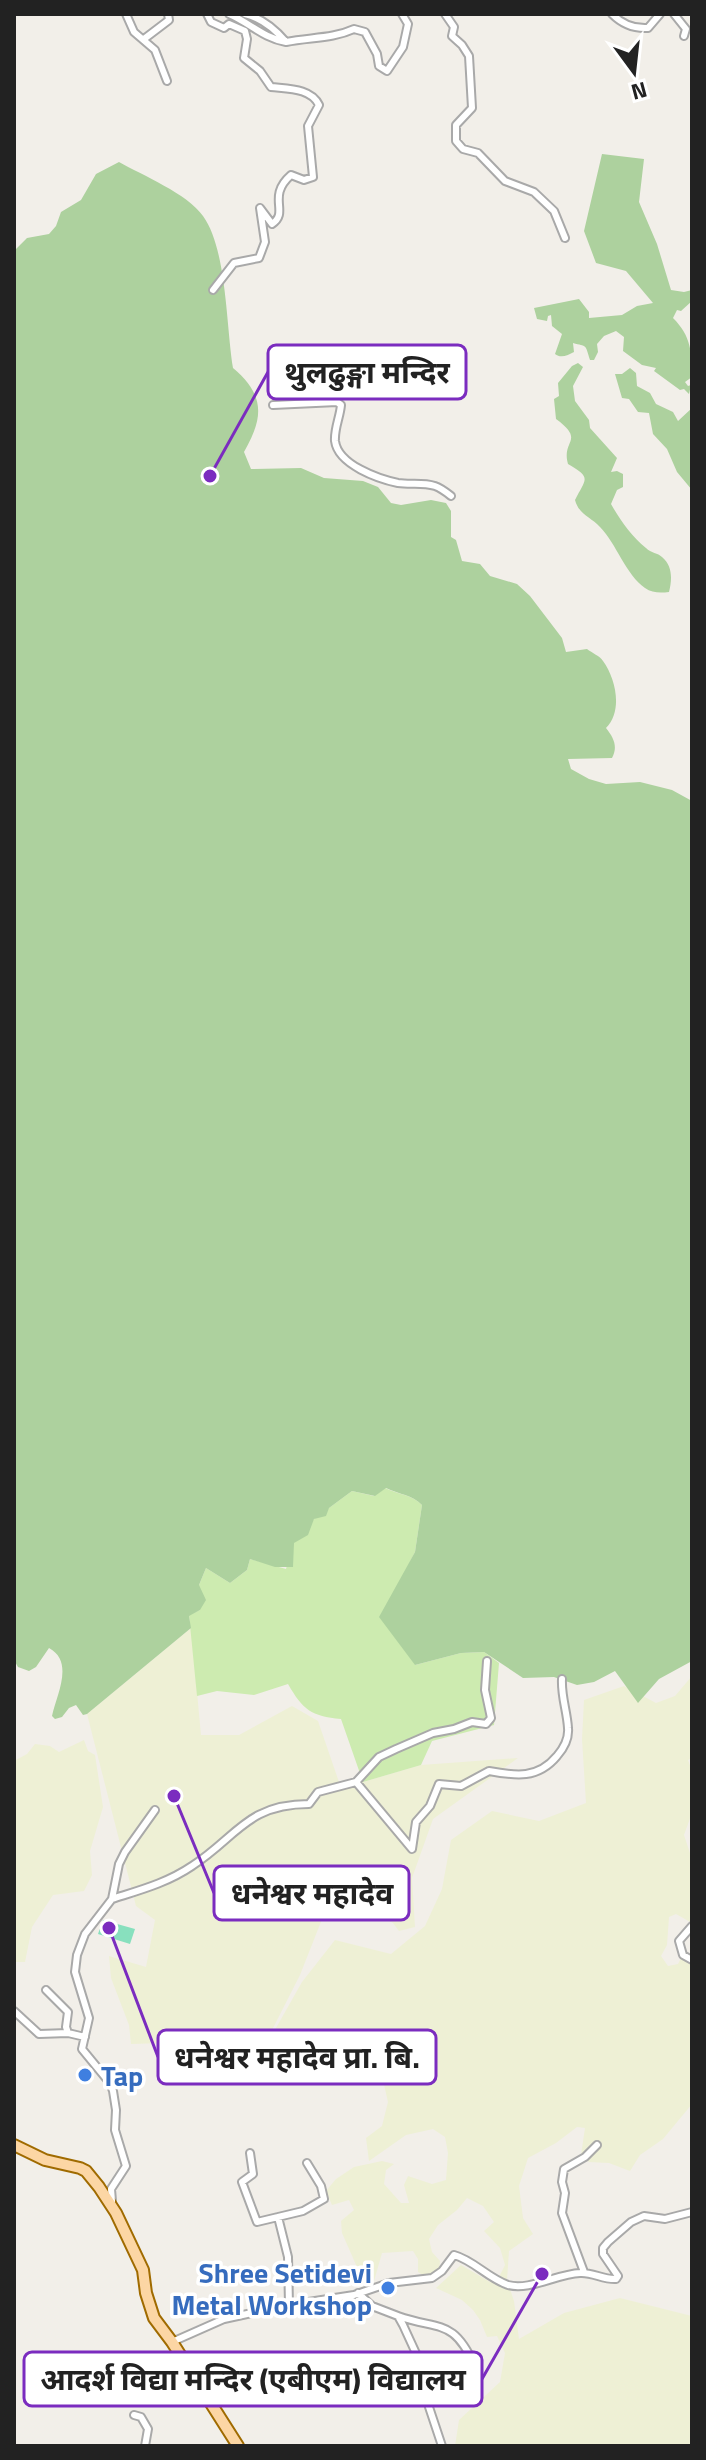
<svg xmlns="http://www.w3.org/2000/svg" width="706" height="2460" viewBox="0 0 706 2460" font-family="'Titillium Web','Noto Sans Devanagari',sans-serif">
<rect width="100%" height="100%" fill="#f2efe9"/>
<path fill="#eef0d5" d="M191 1628 201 1735H239L292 1706 318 1721 339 1782H363L421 1765 518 1758 433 1819 412 1878 415 1927 399 1931 393 1923 372 1912 328 1904 300 1975 270 2034 238 2043 199 2046 193 2042 131 2044 129 2025 111 1978 109 1956 146 1967 155 1920 136 1906 87 1714Z
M692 1676V1758L688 1760 692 1771V1813L684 1835 692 1859V1923L676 1914 669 1917 667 1945 661 1956 668 1966 678 1964 681 1958 692 1964V2104L663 2139 640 2155 630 2171 609 2163 589 2162 581 2155 585 2128 577 2127 556 2143 528 2158 519 2186 523 2218 533 2234 509 2251 507 2280 514 2301 519 2339 564 2313 620 2298 692 2316V2446H455L459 2420 500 2382 505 2353 497 2336 487 2337 480 2320 473 2310 462 2300 436 2288 461 2265 490 2282 499 2277 505 2265 500 2248 484 2231 494 2222 483 2206 467 2198 457 2210 438 2225 429 2239 432 2252 440 2261 439 2270 426 2277 418 2272V2259L413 2251 382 2253 374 2281 364 2283 342 2233 341 2221 354 2210 349 2200 332 2205 326 2191 336 2179 354 2167 382 2161 394 2164 386 2170 384 2184 401 2203H409L404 2185 408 2176 432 2184 446 2180 448 2153 445 2137 433 2129 406 2135 369 2161 366 2138 382 2126 388 2102 383 2080 356 2056 330 2046 285 2050 272 2035 302 1982 335 1940 391 1954 425 1926 442 1889 451 1840 492 1811 539 1821 586 1803 582 1739 584 1700 624 1686 656 1703 675 1696Z
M84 1740 88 1751 95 1755 103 1807 90 1851 92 1875 84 1891 53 1895 32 1927 25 1962H14V1761L27 1754 35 1744 50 1746 59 1752Z"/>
<path fill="#cdebb0" d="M385 1488C397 1494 413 1495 422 1505L415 1552 405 1572 415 1665 461 1653 484 1652 499 1663 494 1725 432 1741 421 1765 363 1782 341 1719C311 1716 303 1710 288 1684L254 1695 217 1691 197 1696 189 1615 200 1610 199 1585 206 1568 230 1583 247 1570 250 1559 286 1569 293 1543 314 1519 352 1491 374 1496Z"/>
<path fill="#add19e" d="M602 154 644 159 639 202 657 244 671 290 684 292 692 290V301L681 311 677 310 673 318C691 336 692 352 692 377L685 382 688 386 691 385 689 394 684 389 680 390 654 371 656 368 642 365 623 351 624 337 616 331 604 336 597 344 598 352 594 360H590C585 343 587 347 573 343L574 352C568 355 561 359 555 354L562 334 552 326 551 315 548 316 547 321 537 319 534 308 579 299 589 312V318L622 315 637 306 653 303 626 271 596 263 584 231Z
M119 162C142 175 188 194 203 216 227 249 226 326 233 368 265 395 264 417 244 452L251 469 301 468 324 478 363 481 378 487 391 503 401 505 431 500 446 503 451 511V537L456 540 462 561 480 564 490 576 517 584 530 596 562 638 566 652 587 649C592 653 600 656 603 661 616 679 623 711 606 728 614 738 618 747 612 758L568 759 571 769 589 779 606 784 640 782 672 790 692 801V1661L659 1679 638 1703 615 1671 594 1682 577 1685 554 1677 523 1678 484 1652 461 1653 415 1665 379 1617 415 1552 422 1505C413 1495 398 1494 386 1488L375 1496 352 1491 329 1508 326 1516 314 1519 308 1535 294 1543 293 1567H275L250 1559 247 1570 230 1583 206 1568 199 1585 206 1600 200 1610 189 1616 191 1628 87 1714 83 1715 76 1705 69 1708 62 1717 55 1719 52 1716C56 1696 75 1662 49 1648L36 1667 29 1671 18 1667 14 1660V251L27 238 49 234 56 226 61 212 81 200 96 174Z
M578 363 583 367 573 386 575 401 589 420 590 428 617 458 611 472 617 471 623 474V487L617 490 611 504C620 520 632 537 646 548 651 553 658 553 662 557 673 566 672 580 669 592 660 593 652 593 645 588 626 575 616 543 600 527 591 517 579 515 575 500 586 478 592 478 568 464 561 440 586 441 556 419L554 399 559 396 558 383 572 366Z
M630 368 636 373 637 386 650 393 656 404 673 412 678 421 692 408V490L677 472 667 449 653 434 649 413 638 412 629 399 622 398 615 374H622Z"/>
<path fill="#88e0be" d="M103 1920 135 1929 130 1944 98 1934Z"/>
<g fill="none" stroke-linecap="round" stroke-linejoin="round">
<defs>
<path id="minor" d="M126 14 134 32 155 50 167 81
M207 14 211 22 224 28 229 24 245 31 247 39 244 58 260 71 271 87C288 89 311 88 319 105L308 126 313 177 304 180 291 175C266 197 290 212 272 224L260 208 265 242 259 258 234 263 213 290
M229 14C250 23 263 38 286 42
M245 14C262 18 275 29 286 42 310 37 332 39 354 29L365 32 377 54 379 66 387 71 403 47 408 24 402 14
M445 14 454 27 452 36 462 45 469 56 472 108 456 125V141L463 149 478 153 505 181 534 192 554 211 565 238
M612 14C622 24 633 29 648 28L660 14
M674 14 686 29 684 36
M144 39 169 20 168 14
M273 405 337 402 341 405C340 417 334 429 335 441 338 465 379 479 398 483 411 485 422 482 435 486 441 488 446 492 451 496
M356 1782 412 1849 416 1822 430 1806 439 1784 461 1786 489 1771C516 1776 538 1779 557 1756 564 1748 569 1739 568 1728 567 1711 561 1696 562 1679
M112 1899C140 1890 167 1883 192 1866 237 1837 247 1804 309 1804L318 1792 356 1782 379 1757 396 1749 433 1733 454 1729 472 1722 486 1724 491 1718 485 1690 487 1661
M692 1926 679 1941 683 1955 692 1960
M46 1990 68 2012 66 2027 68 2033 85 2037
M14 2011 39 2034 68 2033
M250 2153 253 2174 242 2182 257 2222 278 2217
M112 2201 111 2189 126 2166 115 2130 116 2110 113 2091 110 2083 82 2049 89 2018 75 1972 77 1955 85 1934 112 1899 119 1864 125 1852 155 1810
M584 2272 562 2213 565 2193 562 2182 564 2169 585 2157 597 2145
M358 2293 372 2306 398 2316 403 2325 420 2362 429 2407 442 2446
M289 2305 288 2257 278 2217 303 2211 324 2199 321 2186 307 2163
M398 2316C441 2331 453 2318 475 2366
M172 2342 224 2319 289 2305 354 2295 389 2283 432 2278 442 2271 454 2255C473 2260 488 2278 508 2285 529 2291 557 2274 580 2273 592 2272 604 2280 616 2279L618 2276 603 2254V2248L608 2242 631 2222 644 2216 665 2219 692 2212
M134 2415 141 2417 148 2429 145 2446"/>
<path id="primary" d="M14 2145 45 2160 80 2168 86 2171 99 2187 116 2213 143 2270 146 2293 154 2318 172 2342 238 2446"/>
</defs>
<use href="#minor" stroke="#a9a9a9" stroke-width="10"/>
<use href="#primary" stroke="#a06b00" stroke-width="14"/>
<use href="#minor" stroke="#fff" stroke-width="6"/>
<use href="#primary" stroke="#fcd6a4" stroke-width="10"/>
</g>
<g fill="#3f7fe0" stroke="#fff" stroke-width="3">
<circle cx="85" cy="2075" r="8"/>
<circle cx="388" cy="2288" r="8"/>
</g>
<g text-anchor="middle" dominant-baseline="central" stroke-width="7" stroke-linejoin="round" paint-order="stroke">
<g font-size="28" font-weight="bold" fill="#366cbe" stroke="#fff" text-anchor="start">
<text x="101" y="2075">Tap</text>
<text x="372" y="2272" text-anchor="end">Shree Setidevi<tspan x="372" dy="32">Metal Workshop</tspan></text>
</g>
</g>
<path fill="none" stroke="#7b2cbf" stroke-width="3" d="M210 476L268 372M174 1796L214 1893M109 1928L158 2057M542 2274L482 2379"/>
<g fill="#7b2cbf" stroke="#fff" stroke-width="3">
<circle cx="210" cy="476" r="8"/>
<circle cx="174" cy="1796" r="8"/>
<circle cx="109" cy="1928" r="8"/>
<circle cx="542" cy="2274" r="8"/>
</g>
<g fill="#fff" stroke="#7b2cbf" stroke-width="3">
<rect x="268" y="345" width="198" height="54" rx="8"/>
<rect x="214" y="1866" width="195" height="54" rx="8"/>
<rect x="158" y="2030" width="278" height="54" rx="8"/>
<rect x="24" y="2352" width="458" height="54" rx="8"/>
</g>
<g font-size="30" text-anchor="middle" font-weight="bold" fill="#222">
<text x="367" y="383">थुलढुङ्गा मन्दिर</text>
<text x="312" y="1904">धनेश्वर महादेव</text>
<text x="297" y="2068">धनेश्वर महादेव प्रा. बि.</text>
<text x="253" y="2390">आदर्श विद्या मन्दिर (एबीएम) विद्यालय</text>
</g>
<rect width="706" height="2460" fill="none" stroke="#222222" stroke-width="32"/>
<g transform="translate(634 72) rotate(165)" stroke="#ffffff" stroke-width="6" paint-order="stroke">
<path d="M0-6L14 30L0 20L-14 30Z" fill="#222222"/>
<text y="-12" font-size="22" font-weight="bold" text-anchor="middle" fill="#222222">N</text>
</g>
</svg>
